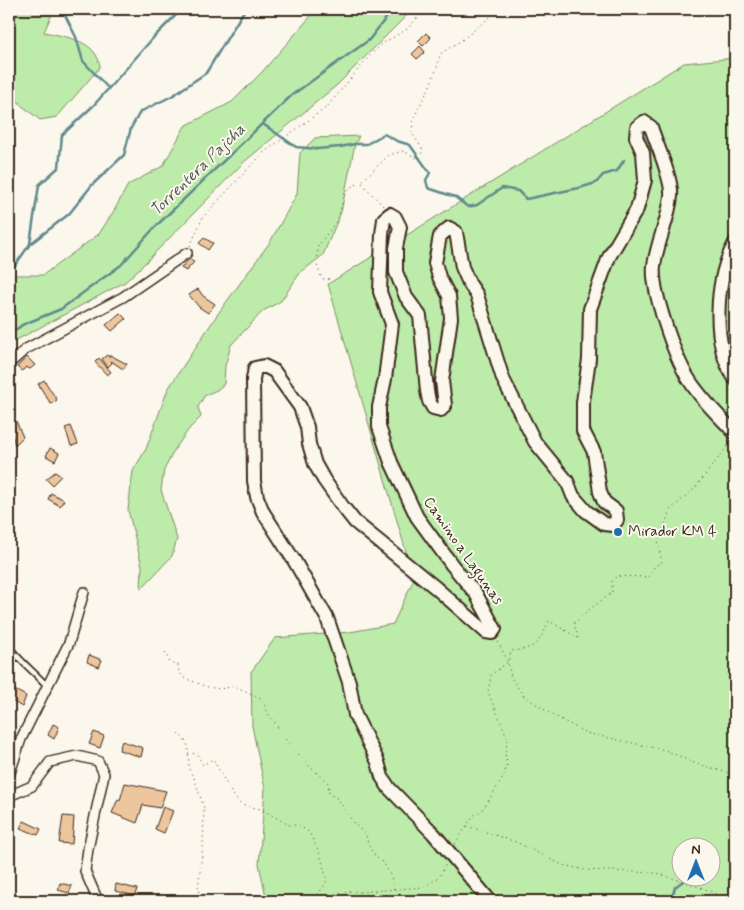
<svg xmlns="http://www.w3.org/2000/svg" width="744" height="910" viewBox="0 0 744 910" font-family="Mynerve,sans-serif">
<rect width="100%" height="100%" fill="#fbf7ec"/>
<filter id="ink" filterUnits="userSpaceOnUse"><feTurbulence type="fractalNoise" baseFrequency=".02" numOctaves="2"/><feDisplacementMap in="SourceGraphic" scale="10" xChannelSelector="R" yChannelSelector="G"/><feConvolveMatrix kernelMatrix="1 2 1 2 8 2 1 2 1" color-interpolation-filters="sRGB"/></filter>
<g filter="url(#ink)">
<path fill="#bdecaa" stroke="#7c8b64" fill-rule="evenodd" d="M9 9H65L52 14 44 32C66 37 97 40 100 67L57 117 40 120 21 105 9 89Z
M317 9H413L337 85 244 162 141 267 125 282 9 344V275H43L99 234 115 209 128 185 163 166 185 126 232 102 262 72Z
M735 58V901H267L259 864 265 789 252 726 251 672 275 638 350 632 393 624 414 579 328 284 684 63ZM682 848H712V878H682Z
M359 136 355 144 341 212 323 255 300 273 281 301 263 311 231 345 225 366 224 384 217 390 205 395 198 407 201 417 189 429 175 449 164 470 161 490 177 539 172 556 141 589 142 566 128 510 133 471 146 449 168 389 217 315 270 242 297 194 300 153 315 138Z"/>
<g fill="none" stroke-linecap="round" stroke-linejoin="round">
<path stroke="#60898c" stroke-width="2.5" d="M62 9 76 37 83 61 108 88
M263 124 296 147 317 149 340 147 355 144H367L384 134 397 141 410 145 430 173 426 180 428 188 455 197 468 207 477 205 502 188 518 191 526 199 579 188 596 183 603 175 617 171 624 160
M30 243 39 185 59 167 62 135 94 105 154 37 182 9
M9 274 30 244 69 214 92 185 124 155 131 128 140 112 172 96 206 73 245 9
M9 335 22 325 61 309 121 265 155 227 292 95 369 40 393 9
M703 846V848
M671 901 675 887 687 878"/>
</g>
<path fill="#eec69e" stroke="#3b2a1e" d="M426 33 431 38 423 46 418 41Z
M420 46 425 52 417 59 412 54Z
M204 238 213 243 208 250 199 243Z
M189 259 194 262 186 271 181 268Z
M198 289 203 296 215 304 208 313 199 307 189 295Z
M120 313 126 319 112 331 106 325Z
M107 355 109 357 110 355 127 364 123 369 111 361 112 363 108 367 102 359Z
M27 357 35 365 30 369 26 367 22 371 17 367Z
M99 358 111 372 107 375 95 362Z
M44 380 57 400 51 404 38 384Z
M16 421 23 437 15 445 9 424Z
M71 426 78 444 71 446 65 428Z
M50 448 59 453 55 461 46 456Z
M55 472 61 476 52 485 46 479Z
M51 493 64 500 60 506 48 499Z
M89 655 102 660 99 667 87 662Z
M11 688 26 696 22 707 9 699Z
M53 724 59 727 54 739 48 735Z
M94 732 104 736 100 748 89 744Z
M122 741 143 748 141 757 119 750Z
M125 783 166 791 160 808 143 805 137 823 112 813 118 799 120 800Z
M163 807 173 811 164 833 155 829Z
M63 816 74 817 72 844 59 843Z
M24 821 41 829 38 835 20 828Z
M60 883 72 886 69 893 58 890Z
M116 884 137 889 134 897 127 896 128 894 115 891Z"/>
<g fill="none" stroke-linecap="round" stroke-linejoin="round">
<defs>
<path id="lane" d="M9 505 10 509
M9 646C20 662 35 672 47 686"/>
<path id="street" d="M9 364 26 349 123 297 187 253
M9 776 21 739 69 643 84 592
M9 796 32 786 50 762 77 756 98 761 104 774 88 849 85 871 98 901"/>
<path id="secondary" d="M735 243C715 279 711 344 735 379
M490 901 433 833 389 788 382 777 378 762 355 715 349 682 327 618 295 562 263 512 257 497 254 481 253 379 255 368 264 366 274 371 300 407 307 427 309 444 315 464 324 480 343 507 355 522 436 588 486 632 492 633 495 629 476 594 452 565 417 517 391 462 379 427V407L385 379 392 324 380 292 382 234 384 219 390 214 395 217 400 227 396 248V272L406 297 420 316 427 391 429 401 433 408 441 410 445 405 442 381 451 318 449 296 439 277 435 263 440 236 449 228 456 232 462 267 469 283 477 295 503 379 535 442 567 481 573 496 586 511 604 524 613 525 617 520 616 511 604 502 600 492 594 452 583 431V402L589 359 590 309 609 257 637 209 645 180 643 153 636 137 637 127 644 122 651 127C656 143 673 180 671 196 669 219 657 242 654 266 651 290 675 357 688 378 700 398 719 416 735 433"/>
</defs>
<use href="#lane" stroke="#3b2a1e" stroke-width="8"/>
<use href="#street" stroke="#3b2a1e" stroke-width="12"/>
<use href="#secondary" stroke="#3b2a1e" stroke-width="16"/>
<path stroke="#3b2a1e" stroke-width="1" stroke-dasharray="1 4" stroke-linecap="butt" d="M383 206 361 182 389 155 403 151 419 159 423 150 412 133 413 119 429 88 437 68 440 54 462 40 500 9
M190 246 203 217 263 153 327 107 372 53 385 42 406 30 422 13 434 9
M329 279H322L317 265 318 246 338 219 344 197 351 187 360 183
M498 642 508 662 511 678 524 696 551 714 586 733 665 750 694 763 735 775
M165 652 170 663 178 665 179 672 184 678 208 687 220 689 234 686 261 698 269 715 276 724 285 739 310 767 328 783 329 794 337 798 355 825 366 834C367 844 371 852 378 859 379 860 384 863 384 864 389 872 393 880 394 890
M178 733 185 740 188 746 189 769 194 778 204 808 203 846 198 888 200 898 199 901
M188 753 197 754 203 765 213 759 231 792 241 805 261 809 289 825H298L309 832 320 854 327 880 325 885 318 894 310 899
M467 826 516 842 562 865 585 870 657 873 708 890 729 901
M455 844 473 816 484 808 504 776 507 764 505 753 508 739 488 692 491 675 508 662 511 651C538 648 537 645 549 621L578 638 574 623 586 612 612 593V581L617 576 649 577 654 567 662 562 658 544 670 510 695 488 730 443
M261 901 271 898 308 900 348 891 359 892 424 887 439 877 446 864"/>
<use href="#lane" stroke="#fbf7ec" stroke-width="4.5"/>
<use href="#street" stroke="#fbf7ec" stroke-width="9"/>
<use href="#secondary" stroke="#fbf7ec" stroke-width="12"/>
</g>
</g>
<circle fill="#1f6fb2" stroke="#fbf7ec" stroke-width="2" cx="618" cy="532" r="5"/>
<g text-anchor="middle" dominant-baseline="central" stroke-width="4" stroke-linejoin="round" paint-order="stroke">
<g font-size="15" fill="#3b2a1e" stroke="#fbf7ec" text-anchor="start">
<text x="628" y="532">Mirador KM 4</text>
</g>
<g font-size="15" fill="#3b2a1e" stroke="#fbf7ec">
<text transform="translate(463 551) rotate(55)">Camino a Lagunas</text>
</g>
<g font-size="16" font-style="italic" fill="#4e5955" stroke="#fbf7ec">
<text transform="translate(198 170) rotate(-44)">Torrentera Pajcha</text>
</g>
</g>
<rect width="744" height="910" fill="none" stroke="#fbf7ec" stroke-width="30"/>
<rect x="15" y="15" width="714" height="880" fill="none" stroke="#3b2a1e" stroke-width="2" filter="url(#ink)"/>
<g transform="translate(696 862)"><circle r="24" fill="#fbf7ec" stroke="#aea59a"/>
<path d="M0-4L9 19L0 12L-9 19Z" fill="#1f6fb2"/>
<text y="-8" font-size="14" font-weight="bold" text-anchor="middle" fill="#3b2a1e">N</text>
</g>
</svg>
